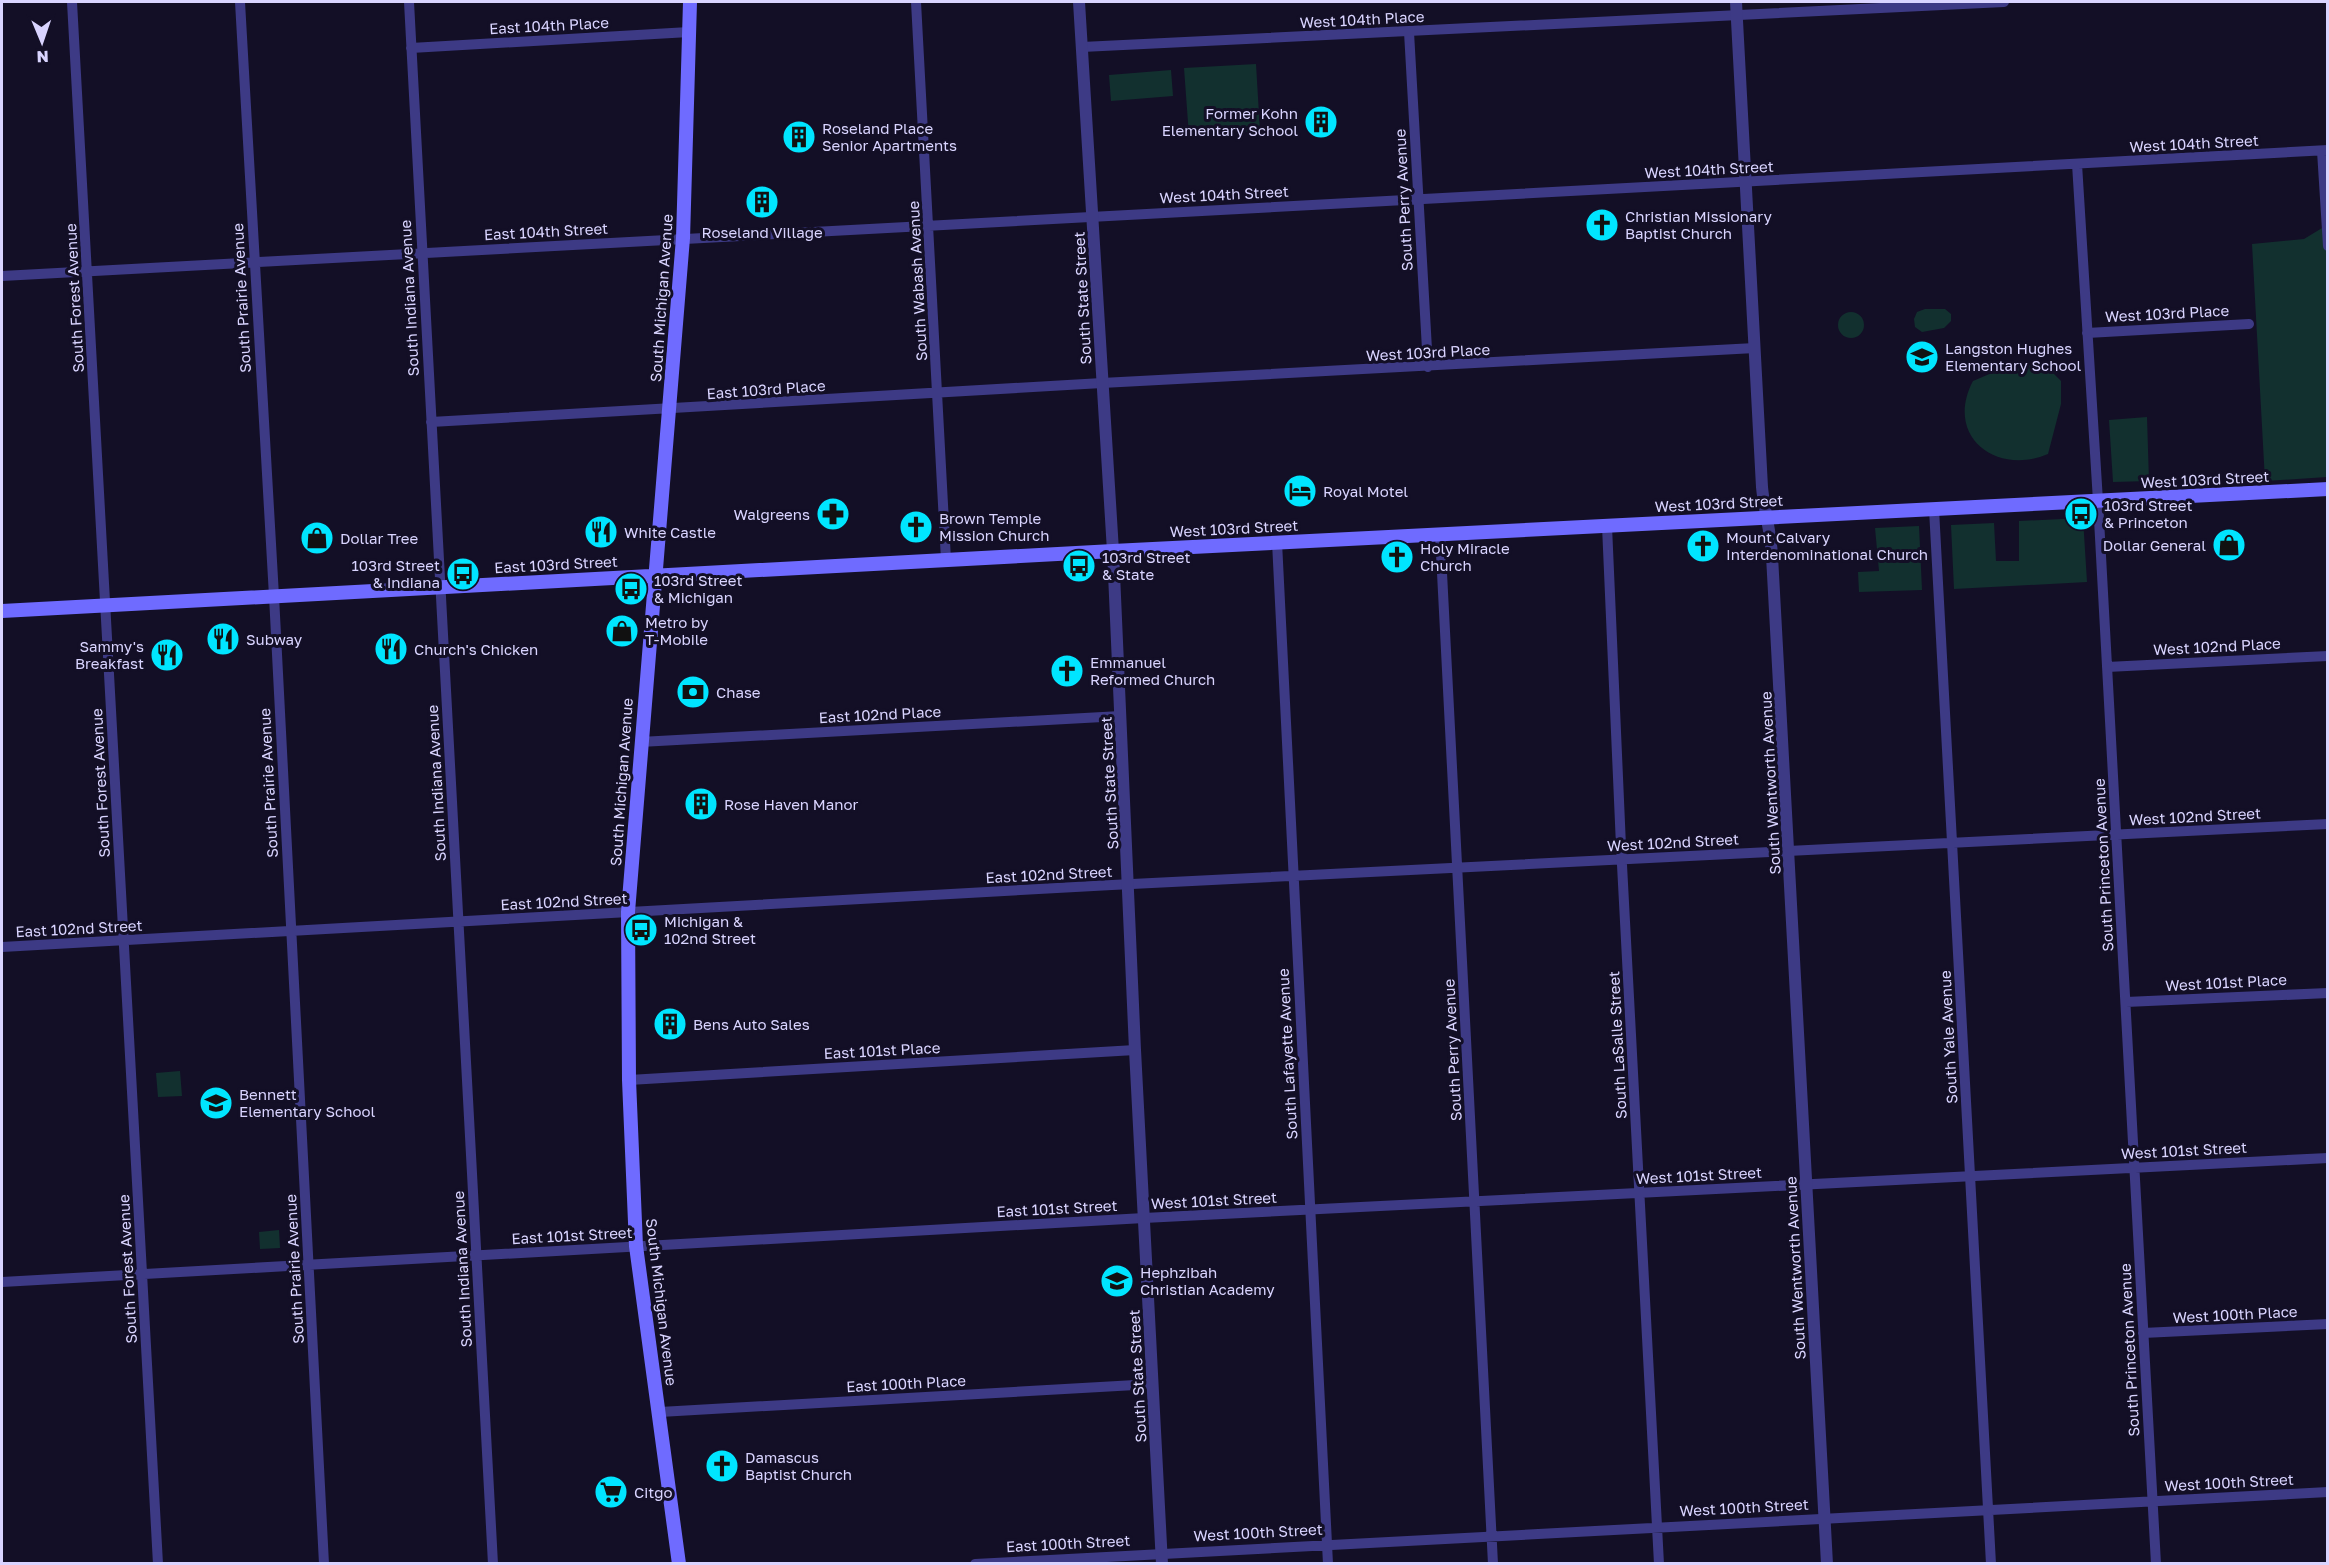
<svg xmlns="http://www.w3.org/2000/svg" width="2329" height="1565" viewBox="0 0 2329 1565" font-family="'Golos Text',sans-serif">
<rect width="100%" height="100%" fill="#130f26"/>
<path fill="#12302f" d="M1256 64 1260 131 1189 136 1184 68Z
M1171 70 1173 96 1111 101 1109 75Z
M2327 225V477L2265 481 2252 244 2304 239Z
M1925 309H1945L1951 314V321L1944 328 1922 332 1915 327 1914 319 1917 312Z
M1838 325a13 13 0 1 1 26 0a13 13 0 1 1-26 0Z
M2043 363 2061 381V404L2048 454C1996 476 1944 436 1973 381L2013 364Z
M2147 417 2149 481 2113 482 2109 420Z
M2083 518 2087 582 1954 589 1951 525 1994 523 1996 561H2019V521Z
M1919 526 1922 590 1859 592 1858 572 1879 571 1875 528Z
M180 1071 182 1096 158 1097 156 1073Z
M279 1230 280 1248 260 1249 259 1232Z"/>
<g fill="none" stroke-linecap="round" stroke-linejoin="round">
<path stroke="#3d3a85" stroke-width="10" d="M72 2 158 1564
M240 2 274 596 324 1564
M409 2 493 1564
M916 2 946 560
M1409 32 1428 367
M1082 47 2004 2
M411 48 689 32
M2322 151 2328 246
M2077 164 2098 501 2156 1564
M2 276 2328 150
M2087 333 2249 324
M431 422 1102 383 1755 348
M1934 509 1991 1564
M1607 526 1621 846 1659 1564
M1440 534 1493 1564
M1277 542 1328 1564
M2107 667 2328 656
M640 742 1121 716
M2 947 1112 885 2328 824
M2126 1002 2328 993
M629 1080 1135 1050
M2 1282 1144 1218 2328 1158
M2143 1333 2328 1324
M660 1412 1153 1384
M975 1564 2328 1492"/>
<path stroke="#3d3a85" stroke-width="12" d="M1079 2 1113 551 1135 1050 1162 1564
M1736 2 1762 487C1764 510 1771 532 1772 556L1827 1564"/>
<path stroke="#6f6bff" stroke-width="14" d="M2 611 1113 551 2328 489
M679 1564 636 1246 629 1080 628 912 683 238 690 2"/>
</g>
<defs>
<symbol id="building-disc" viewBox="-11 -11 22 22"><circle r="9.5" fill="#00e5ff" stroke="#130f26"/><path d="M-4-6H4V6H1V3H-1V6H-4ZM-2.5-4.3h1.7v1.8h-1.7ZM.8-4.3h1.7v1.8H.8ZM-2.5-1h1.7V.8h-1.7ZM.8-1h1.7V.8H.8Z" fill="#111"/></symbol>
<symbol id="church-disc" viewBox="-11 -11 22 22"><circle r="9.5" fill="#00e5ff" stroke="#130f26"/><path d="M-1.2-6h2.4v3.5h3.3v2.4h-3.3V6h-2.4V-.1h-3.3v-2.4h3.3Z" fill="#111"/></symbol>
<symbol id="school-disc" viewBox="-11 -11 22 22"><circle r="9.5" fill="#00e5ff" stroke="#130f26"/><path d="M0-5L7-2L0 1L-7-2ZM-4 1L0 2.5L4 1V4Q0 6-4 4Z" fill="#111"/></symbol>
<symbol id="hotel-disc" viewBox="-11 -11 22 22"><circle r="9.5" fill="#00e5ff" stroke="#130f26"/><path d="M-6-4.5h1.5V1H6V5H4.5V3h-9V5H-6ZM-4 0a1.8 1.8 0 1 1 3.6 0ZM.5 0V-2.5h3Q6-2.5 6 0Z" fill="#111"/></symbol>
<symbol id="pharmacy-disc" viewBox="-11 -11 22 22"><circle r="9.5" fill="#00e5ff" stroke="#130f26"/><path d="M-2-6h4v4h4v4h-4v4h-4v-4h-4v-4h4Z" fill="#111"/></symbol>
<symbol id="bus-disc" viewBox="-11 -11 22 22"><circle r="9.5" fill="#00e5ff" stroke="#130f26"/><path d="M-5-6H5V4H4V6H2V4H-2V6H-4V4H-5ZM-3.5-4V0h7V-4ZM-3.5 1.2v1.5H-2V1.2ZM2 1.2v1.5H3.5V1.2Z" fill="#111"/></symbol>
<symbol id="restaurant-disc" viewBox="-11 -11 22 22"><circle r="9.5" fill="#00e5ff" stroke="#130f26"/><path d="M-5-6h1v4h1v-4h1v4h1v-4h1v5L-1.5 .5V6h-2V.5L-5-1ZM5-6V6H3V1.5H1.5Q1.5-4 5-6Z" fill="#111"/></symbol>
<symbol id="shop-disc" viewBox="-11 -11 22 22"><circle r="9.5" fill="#00e5ff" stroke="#130f26"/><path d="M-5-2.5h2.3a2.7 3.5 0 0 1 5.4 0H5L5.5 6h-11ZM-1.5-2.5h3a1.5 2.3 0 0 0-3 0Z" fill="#111"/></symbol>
<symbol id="bank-disc" viewBox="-11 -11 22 22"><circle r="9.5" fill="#00e5ff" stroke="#130f26"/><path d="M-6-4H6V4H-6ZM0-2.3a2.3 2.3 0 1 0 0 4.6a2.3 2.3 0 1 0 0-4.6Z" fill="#111"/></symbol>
<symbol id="supermarket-disc" viewBox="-11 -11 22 22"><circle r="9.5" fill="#00e5ff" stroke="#130f26"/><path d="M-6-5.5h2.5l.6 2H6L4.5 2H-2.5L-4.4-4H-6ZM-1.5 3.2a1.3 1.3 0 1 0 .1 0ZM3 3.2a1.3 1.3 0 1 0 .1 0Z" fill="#111"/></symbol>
</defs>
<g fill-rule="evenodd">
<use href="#building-disc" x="1302" y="103" width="38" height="38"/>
<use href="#building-disc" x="780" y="118" width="38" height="38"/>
<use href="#building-disc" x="743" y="183" width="38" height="38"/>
<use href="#church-disc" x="1583" y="206" width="38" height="38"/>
<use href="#school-disc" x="1903" y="338" width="38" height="38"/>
<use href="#hotel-disc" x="1281" y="472" width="38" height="38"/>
<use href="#pharmacy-disc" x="814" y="495" width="38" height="38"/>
<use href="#bus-disc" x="2062" y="495" width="38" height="38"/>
<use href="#church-disc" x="897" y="508" width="38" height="38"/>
<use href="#restaurant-disc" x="582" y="513" width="38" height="38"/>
<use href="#shop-disc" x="298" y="519" width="38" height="38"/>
<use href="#shop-disc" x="2210" y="526" width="38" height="38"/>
<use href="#church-disc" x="1684" y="527" width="38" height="38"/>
<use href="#church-disc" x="1378" y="538" width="38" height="38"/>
<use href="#bus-disc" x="1060" y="547" width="38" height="38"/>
<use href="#bus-disc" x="444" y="555" width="38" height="38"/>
<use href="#bus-disc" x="612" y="570" width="38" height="38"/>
<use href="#shop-disc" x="603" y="612" width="38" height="38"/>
<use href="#restaurant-disc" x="204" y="620" width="38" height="38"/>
<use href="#restaurant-disc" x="372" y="630" width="38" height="38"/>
<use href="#restaurant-disc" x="148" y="636" width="38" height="38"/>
<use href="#church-disc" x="1048" y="652" width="38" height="38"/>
<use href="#bank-disc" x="674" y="673" width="38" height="38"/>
<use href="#building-disc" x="682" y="785" width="38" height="38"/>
<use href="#bus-disc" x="622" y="911" width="38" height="38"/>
<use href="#building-disc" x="651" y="1005" width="38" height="38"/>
<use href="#school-disc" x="197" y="1084" width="38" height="38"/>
<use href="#school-disc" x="1098" y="1262" width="38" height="38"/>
<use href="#church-disc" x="703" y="1447" width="38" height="38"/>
<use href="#supermarket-disc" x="592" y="1473" width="38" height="38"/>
</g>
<g text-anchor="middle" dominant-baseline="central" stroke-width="6" stroke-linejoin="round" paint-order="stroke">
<g font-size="15" fill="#d9d4ff" stroke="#130f26">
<text transform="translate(1362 19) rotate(-3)">West 104th Place</text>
<text transform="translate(549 25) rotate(-3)">East 104th Place</text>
<text transform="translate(2194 143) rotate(-3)">West 104th Street</text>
<text transform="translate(1709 169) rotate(-3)">West 104th Street</text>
<text transform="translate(1224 194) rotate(-3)">West 104th Street</text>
<text transform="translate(1403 200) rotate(-93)">South Perry Avenue</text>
<text transform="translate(546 231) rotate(-3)">East 104th Street</text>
<text transform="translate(917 281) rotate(-93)">South Wabash Avenue</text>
<text transform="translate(74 298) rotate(-93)">South Forest Avenue</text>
<text transform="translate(241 298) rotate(-93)">South Prairie Avenue</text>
<text transform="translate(409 298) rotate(-93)">South Indiana Avenue</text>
<text transform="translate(661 298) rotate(-86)">South Michigan Avenue</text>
<text transform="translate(1082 298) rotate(-93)">South State Street</text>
<text transform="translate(2167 313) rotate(-3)">West 103rd Place</text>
<text transform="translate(1428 352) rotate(-3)">West 103rd Place</text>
<text transform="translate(766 389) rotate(-4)">East 103rd Place</text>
<text transform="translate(2205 479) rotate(-3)">West 103rd Street</text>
<text transform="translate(1719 503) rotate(-3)">West 103rd Street</text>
<text transform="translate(1234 528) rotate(-3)">West 103rd Street</text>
<text transform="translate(556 564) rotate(-3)">East 103rd Street</text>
<text transform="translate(2217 646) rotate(-3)">West 102nd Place</text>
<text transform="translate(880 714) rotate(-3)">East 102nd Place</text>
<text transform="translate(621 782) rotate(-86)">South Michigan Avenue</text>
<text transform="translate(100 783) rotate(-93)">South Forest Avenue</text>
<text transform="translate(268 783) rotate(-93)">South Prairie Avenue</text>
<text transform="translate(436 783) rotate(-93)">South Indiana Avenue</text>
<text transform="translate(1109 783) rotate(-93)">South State Street</text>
<text transform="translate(1770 783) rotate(-93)">South Wentworth Avenue</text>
<text transform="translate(2195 816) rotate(-3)">West 102nd Street</text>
<text transform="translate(1673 842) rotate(-3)">West 102nd Street</text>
<text transform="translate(2103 865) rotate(-93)">South Princeton Avenue</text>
<text transform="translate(1049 874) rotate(-3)">East 102nd Street</text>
<text transform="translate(564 901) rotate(-3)">East 102nd Street</text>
<text transform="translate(79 928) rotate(-3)">East 102nd Street</text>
<text transform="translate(2226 982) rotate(-3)">West 101st Place</text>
<text transform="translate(1948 1037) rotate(-93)">South Yale Avenue</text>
<text transform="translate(1617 1045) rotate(-93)">South LaSalle Street</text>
<text transform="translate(882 1050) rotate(-3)">East 101st Place</text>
<text transform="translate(1452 1050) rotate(-93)">South Perry Avenue</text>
<text transform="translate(1287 1054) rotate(-93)">South Lafayette Avenue</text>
<text transform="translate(2184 1150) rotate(-3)">West 101st Street</text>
<text transform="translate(1699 1175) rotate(-3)">West 101st Street</text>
<text transform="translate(1214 1200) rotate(-3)">West 101st Street</text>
<text transform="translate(1057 1208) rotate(-3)">East 101st Street</text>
<text transform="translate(572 1235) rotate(-3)">East 101st Street</text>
<text transform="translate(1795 1268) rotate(-93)">South Wentworth Avenue</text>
<text transform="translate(127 1269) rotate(-93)">South Forest Avenue</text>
<text transform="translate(294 1269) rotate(-93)">South Prairie Avenue</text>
<text transform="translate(462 1269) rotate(-93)">South Indiana Avenue</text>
<text transform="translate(662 1302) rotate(83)">South Michigan Avenue</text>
<text transform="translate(2235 1314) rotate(-3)">West 100th Place</text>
<text transform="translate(2129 1350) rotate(-93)">South Princeton Avenue</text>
<text transform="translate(1137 1376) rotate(-93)">South State Street</text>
<text transform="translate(906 1383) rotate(-3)">East 100th Place</text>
<text transform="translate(2229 1482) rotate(-3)">West 100th Street</text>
<text transform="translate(1744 1507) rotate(-3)">West 100th Street</text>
<text transform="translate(1258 1532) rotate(-3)">West 100th Street</text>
<text transform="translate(1068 1543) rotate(-3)">East 100th Street</text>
</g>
<g font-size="15" fill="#d9d4ff" stroke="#130f26" text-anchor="start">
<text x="1298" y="113" text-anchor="end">Former Kohn<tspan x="1298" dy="17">Elementary School</tspan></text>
<text x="822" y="128">Roseland Place<tspan x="822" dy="17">Senior Apartments</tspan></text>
<text x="1625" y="216">Christian Missionary<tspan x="1625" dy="17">Baptist Church</tspan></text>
<text x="762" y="232" text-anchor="middle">Roseland Village</text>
<text x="1945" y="348">Langston Hughes<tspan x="1945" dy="17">Elementary School</tspan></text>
<text x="1323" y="491">Royal Motel</text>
<text x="2104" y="505">103rd Street<tspan x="2104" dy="17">&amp; Princeton</tspan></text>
<text x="810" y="514" text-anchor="end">Walgreens</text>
<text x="939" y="518">Brown Temple<tspan x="939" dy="17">Mission Church</tspan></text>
<text x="624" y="532">White Castle</text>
<text x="1726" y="537">Mount Calvary<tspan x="1726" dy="17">Interdenominational Church</tspan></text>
<text x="340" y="538">Dollar Tree</text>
<text x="2206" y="545" text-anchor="end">Dollar General</text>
<text x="1420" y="548">Holy Miracle<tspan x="1420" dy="17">Church</tspan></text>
<text x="1102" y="557">103rd Street<tspan x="1102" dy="17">&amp; State</tspan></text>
<text x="440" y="565" text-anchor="end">103rd Street<tspan x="440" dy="17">&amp; Indiana</tspan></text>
<text x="654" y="580">103rd Street<tspan x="654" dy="17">&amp; Michigan</tspan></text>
<text x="645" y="622">Metro by<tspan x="645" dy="17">T-Mobile</tspan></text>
<text x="246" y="639">Subway</text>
<text x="144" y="646" text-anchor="end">Sammy's<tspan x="144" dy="17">Breakfast</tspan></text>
<text x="414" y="649">Church's Chicken</text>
<text x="1090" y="662">Emmanuel<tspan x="1090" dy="17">Reformed Church</tspan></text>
<text x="716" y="692">Chase</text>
<text x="724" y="804">Rose Haven Manor</text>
<text x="664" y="921">Michigan &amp;<tspan x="664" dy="17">102nd Street</tspan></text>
<text x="693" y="1024">Bens Auto Sales</text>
<text x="239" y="1094">Bennett<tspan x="239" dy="17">Elementary School</tspan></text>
<text x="1140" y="1272">Hephzibah<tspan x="1140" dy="17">Christian Academy</tspan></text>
<text x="745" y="1457">Damascus<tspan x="745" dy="17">Baptist Church</tspan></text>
<text x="634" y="1492">Citgo</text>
</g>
</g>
<rect width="2329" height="1565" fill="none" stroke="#d9d4ff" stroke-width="6"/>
<g transform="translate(42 42) rotate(178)" stroke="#130f26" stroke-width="4.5" paint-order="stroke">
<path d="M0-4.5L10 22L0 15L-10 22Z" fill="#d9d4ff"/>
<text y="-9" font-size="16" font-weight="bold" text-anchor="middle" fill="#d9d4ff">N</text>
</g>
</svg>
